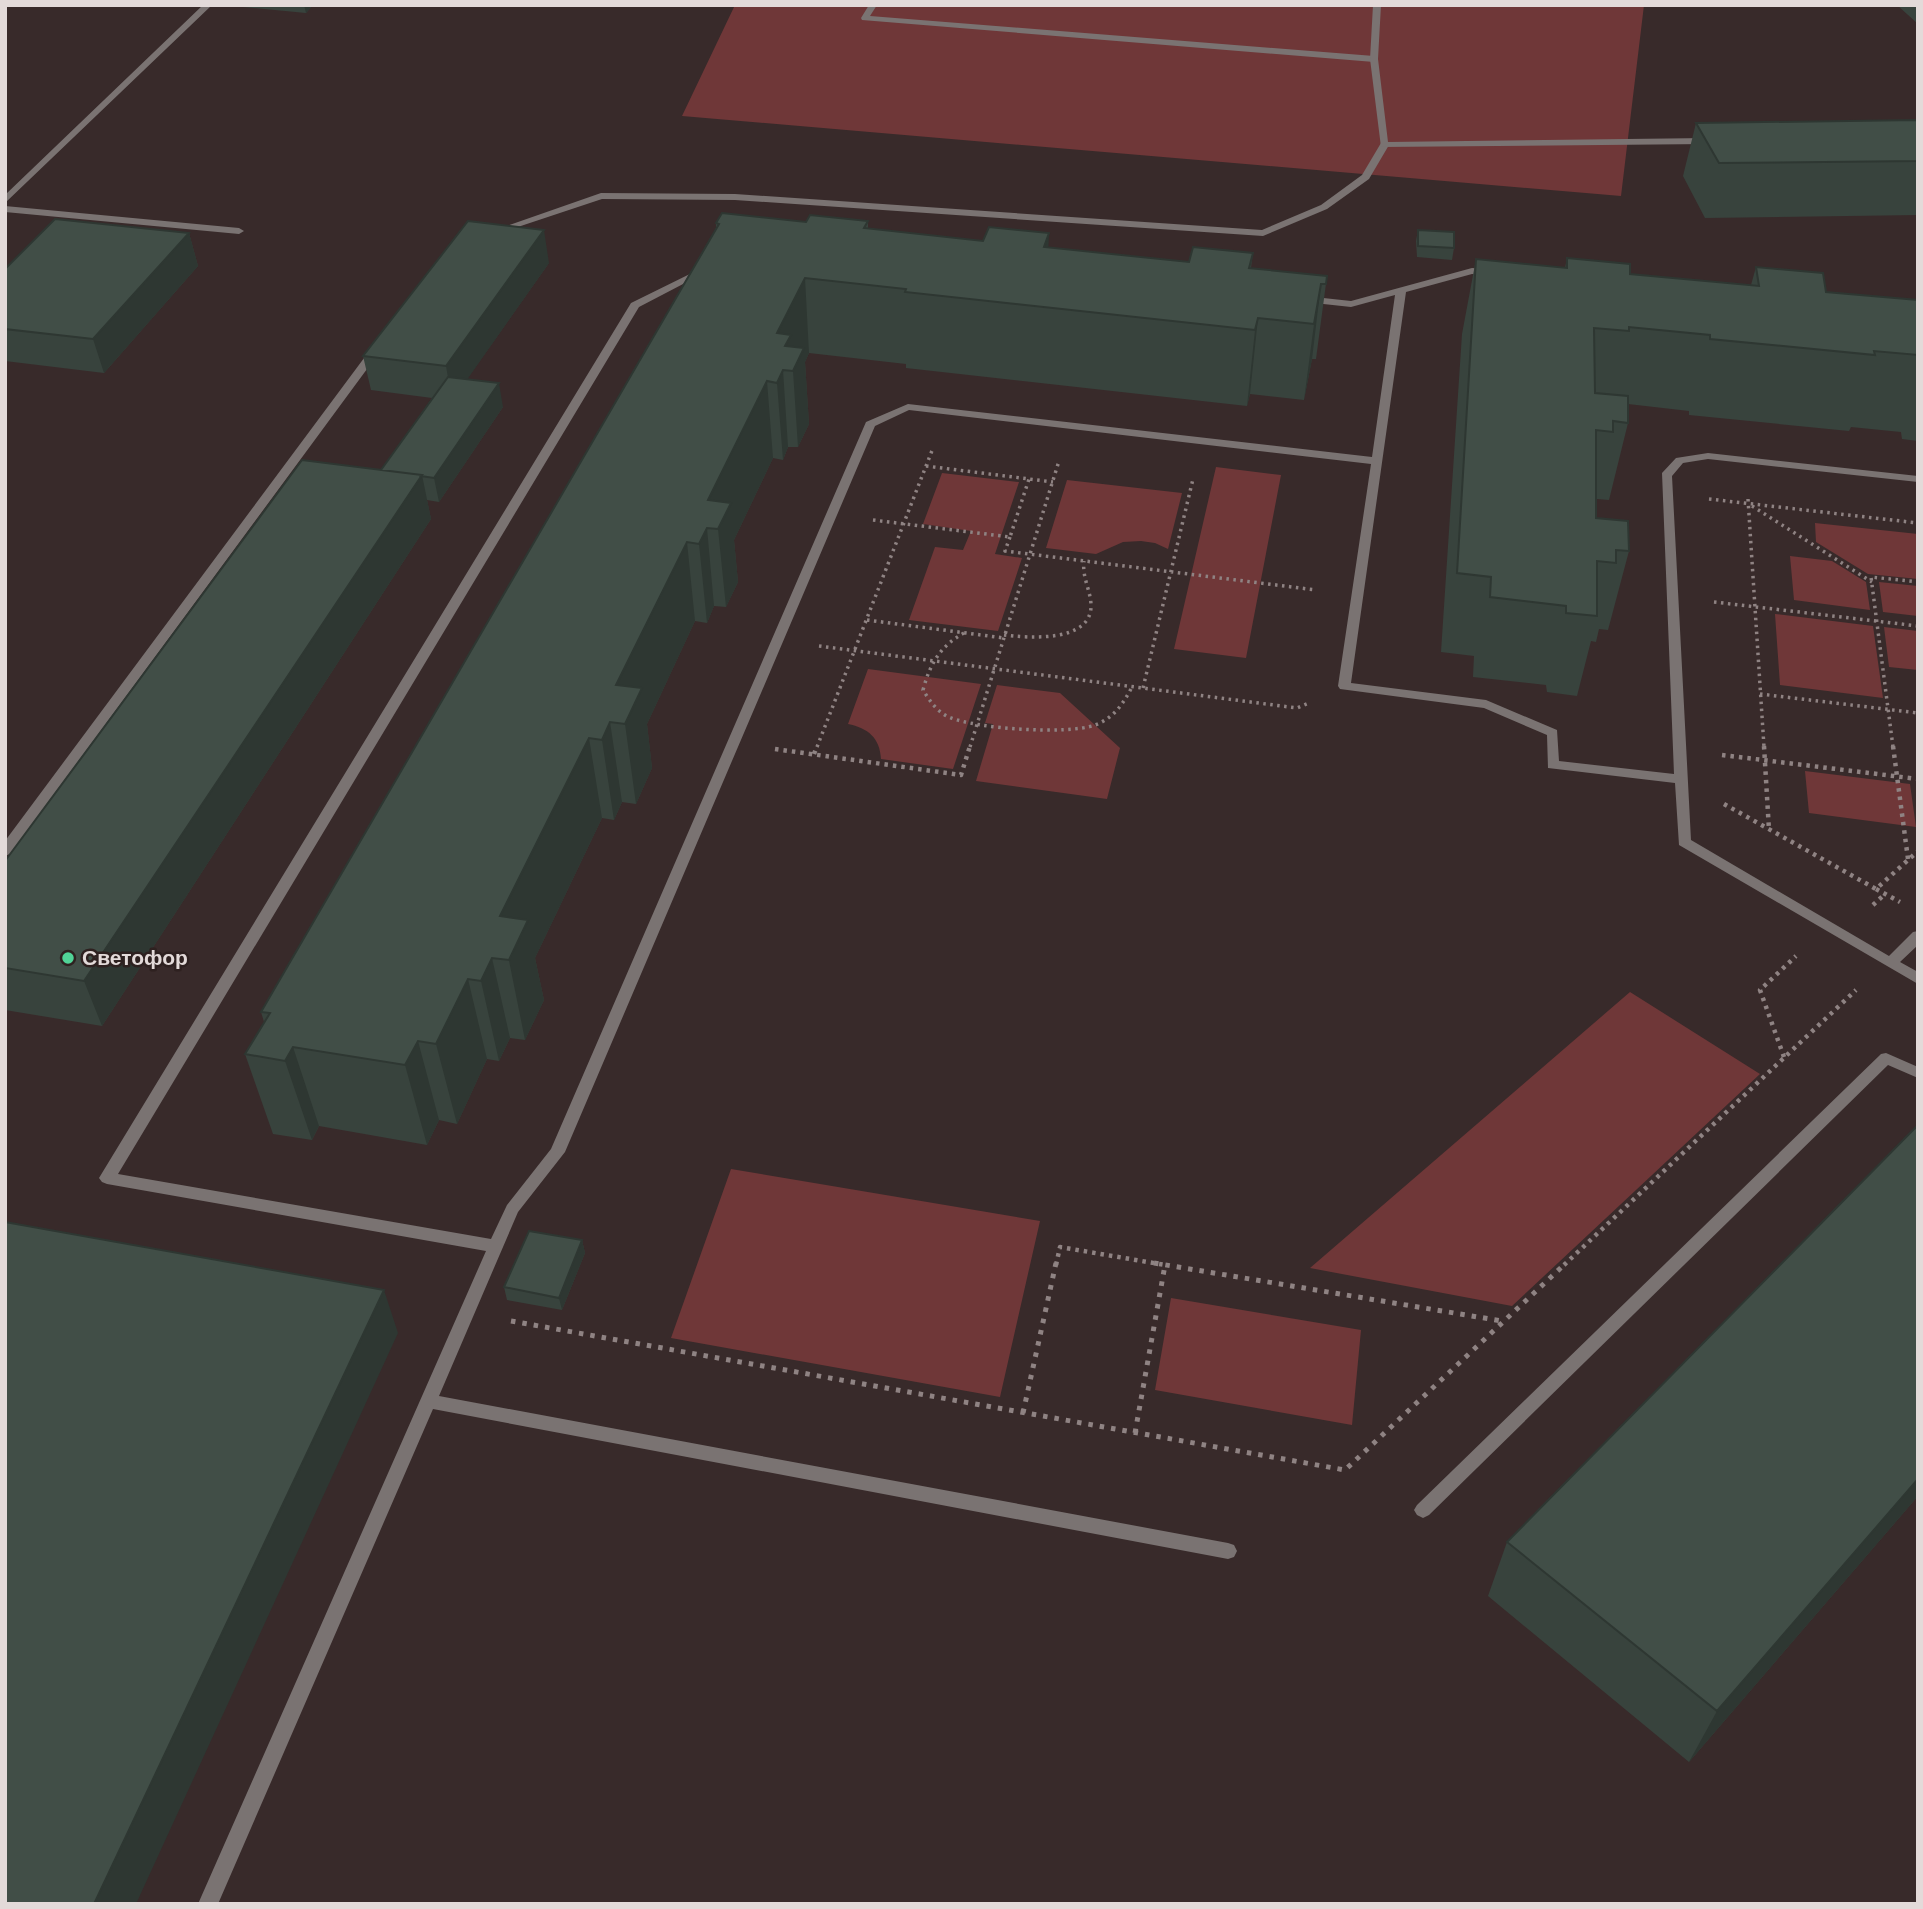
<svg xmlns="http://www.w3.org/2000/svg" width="1923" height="1909" viewBox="0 0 1923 1909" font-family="'DM Sans',sans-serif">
<rect width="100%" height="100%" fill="#382a2a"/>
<path fill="#6f3738" d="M735 5H1644L1621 196 682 116Z
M1216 467 1281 475 1246 658 1174 649Z
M942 473 1019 482 995 554 1022 558 998 631 909 620 935 547 963 550 971 531 923 524Z
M1067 480 1182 493 1168 549 1155 543 1141 541 1123 542 1096 554 1046 548Z
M1815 523 1918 534V579L1868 574 1816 542Z
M1790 556 1832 561 1866 582 1870 610 1794 600Z
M1879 582 1918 586V616L1883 612Z
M1775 614 1873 626 1883 698 1780 685Z
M1884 627 1918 631V670L1889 667Z
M868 669 981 684 953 769 881 759C880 738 868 728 848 724Z
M997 685 1060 693 1120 748 1107 799 976 781 993 724 985 723Z
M1805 771 1910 784 1916 827 1809 813Z
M1630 992 1760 1074 1512 1306 1310 1268Z
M731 1169 1040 1221 1000 1397 671 1338Z
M1171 1298 1361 1330 1352 1425 1155 1390Z"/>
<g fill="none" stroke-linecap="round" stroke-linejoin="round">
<path stroke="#8f8383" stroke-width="3.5" stroke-dasharray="2.5 4.5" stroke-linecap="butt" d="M926 466 1053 482
M1709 499 1918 523
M1748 499 1764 747
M1752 506 1872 582
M873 520 1010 537 1029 479
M1010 537 1005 551 1316 590
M1714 602 1918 626
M867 620 1004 638
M964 633C940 646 930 664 923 690 930 701 937 712 949 717 976 729 1068 735 1095 725 1114 718 1123 704 1132 687
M1004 635C1028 638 1093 643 1091 604 1090 589 1082 577 1084 561
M819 646 1297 708 1309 703
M1143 688 1193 479
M1760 694 1918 713
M817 747 933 448
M970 747 1059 461
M1893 747 1871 577 1918 582"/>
<path stroke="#8f8383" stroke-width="4.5" stroke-dasharray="3.5 5" stroke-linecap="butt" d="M1764 746 1769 830
M1893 746 1908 859
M775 749 961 775 970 746
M814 754 817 746
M1722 755 1918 779
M1724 804 1876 889 1918 851
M1876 889 1900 902
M1873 905 1885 894
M1784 1057 1760 990 1796 956
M1056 1265 1060 1247 1165 1265
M1564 1265 1856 990"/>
<path stroke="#8f8383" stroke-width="5" stroke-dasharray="4.5 7" stroke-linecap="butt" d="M1154 1263 1502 1321
M511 1321 1345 1470 1566 1263
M1023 1413 1056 1263
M1135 1433 1165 1265"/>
<path fill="#7a7372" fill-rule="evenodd" d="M203 5H212L5 203V195Z
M869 5H877L870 16 1374 56 1378 59 1374 62 862 20 861 18Z
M1381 143 1389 145 1369 179 1327 209 1263 236 735 200 602 199 500 233 492 231 601 193 735 194 1262 230 1321 205 1362 175Z
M5 206 239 228 244 231 239 234 5 212Z
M1472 268 1490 269 1495 272 1490 275 1472 274 1406 292 1351 683 1486 700 1557 730 1559 761 1674 774 1662 473 1676 458 1708 453 1918 476V482L1708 459 1683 463 1672 476 1691 840 1889 956 1913 932 1918 931V945L1900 962 1918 972V984L1679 845 1675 783 1548 768 1547 735 1484 708 1340 689 1338 686 1371 464 909 410 875 426 565 1152 518 1212 439 1396 1228 1543 1234 1545 1237 1551 1234 1557 1228 1559 433 1409 218 1904H198L486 1251 107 1184 102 1182 99 1178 631 303 700 269 708 271 639 307 118 1174 491 1239 507 1205 551 1149 866 422 908 404 1372 457 1395 295 1351 307 1305 302 1300 299 1305 296 1351 301Z
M377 345 381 346V350L10 854 5 856V841L373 346Z
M1886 1053 1918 1067V1078L1888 1065 1429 1515 1423 1518 1417 1515 1414 1510 1417 1505 1881 1054Z"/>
<path fill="#7a7372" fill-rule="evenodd" d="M1373 5H1381L1378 59 1388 142 1708 138 1713 141 1708 144 1381 147 1370 59Z"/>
</g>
<path fill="#38433d" d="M242 5H313L306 13 243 7Z
M661 5H686L685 7Z
M1897 5H1918V24Z
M1918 120V215L1705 218 1683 176 1696 123Z
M868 221V229L1189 262 1253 253 1251 268 1327 276 1316 359H1312L1304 400 1250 394 1247 406 906 368V364L809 353 805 362 809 424 798 447H788L783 460 773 458 734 540 738 582 726 607 714 606 707 623 695 621 647 724 652 768 636 804 622 802 614 820 602 818 535 958 544 1000 525 1040 510 1038 499 1061 487 1059 457 1124 439 1120 427 1145 319 1126 312 1140 273 1134 245 1054 264 1022 261 1012 716 228V223Z
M1418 230 1454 248 1452 260 1417 257 1416 241Z
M189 233 198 266 104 373 5 361V269Z
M1567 258 1630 274 1751 285 1756 267 1826 292 1918 300V441L1902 439 1901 432 1851 427 1849 431 1689 415V411L1628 404V423L1609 500 1597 499 1596 518 1629 551 1608 630 1599 629 1596 642 1591 641 1577 696 1547 692 1546 685 1473 677 1474 656 1441 652 1462 334 1476 259 1565 268Z
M549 263 467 379 503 407 439 502 427 500 431 519 102 1026 5 1010V861L381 470 432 398 371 390 363 356Z
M1918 1125V1496L1689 1762 1488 1596 1507 1542Z
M582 1240 585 1253 562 1310 507 1300 504 1287Z"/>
<path fill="#2e3732" d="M304 5H313L306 13Z
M544 230 549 263 452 401 446 366Z
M189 233 198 266 104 373 93 339Z
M1049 233 1046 308 1044 247Z
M805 278 809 353 805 362 809 424 798 447 793 371 783 370 788 447 783 460 777 383V333Z
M1321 284 1312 359 1304 400 1314 324Z
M1258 318 1250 394 1247 406 1255 330Z
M767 381 773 458 734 540 738 582 726 607 718 529 708 500Z
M499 383 503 407 439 502 434 478Z
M422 475 431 519 102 1026 84 981Z
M707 528 714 606 707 623 699 544Z
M687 542 695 621 647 724 652 768 636 804 625 724 616 685Z
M610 722 622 802 614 820 602 740Z
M589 738 602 818 535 958 544 1000 525 1040 500 916Z
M492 958 510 1038 499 1061 481 981Z
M468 979 487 1059 457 1124 436 1044Z
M418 1041 439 1120 427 1145 405 1065Z
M293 1047 319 1126 312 1140 285 1061Z
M582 1240 585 1253 562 1310 559 1298Z
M384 1290 398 1333 136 1904H94Z
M1918 1479V1496L1689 1762 1717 1711Z"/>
<path fill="#414e47" stroke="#2e3732" stroke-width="2" d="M1918 120V161L1719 163 1696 123Z
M722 213 806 222 810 215 868 221 864 228 983 241 989 227 1049 233 1044 247 1189 262 1193 247 1253 253 1249 268 1327 276 1326 284H1321L1314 324 1258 318 1255 330 905 292 906 289 805 278 777 333 791 335 785 346 804 348 793 371 783 370 777 383 767 381 708 500 731 503 718 529 707 528 699 544 687 542 616 685 642 688 625 724 610 722 602 740 589 738 500 916 528 920 509 960 492 958 481 981 468 979 436 1044 418 1041 405 1065 293 1047 285 1061 245 1054 270 1013 261 1012 719 224 716 223Z
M55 219 189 233 93 339 5 329V269Z
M468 221 544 230 446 366 363 356Z
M1418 230 1454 232V248L1418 246Z
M1567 258 1630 264V274L1759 286 1756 267 1823 273 1826 292 1918 300V355L1874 351 1875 355 1710 339V335L1629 327V331L1594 328 1595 393 1628 396V423L1613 421V432L1596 430V518L1628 521 1629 551 1616 550V563L1597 561V616L1566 613V606L1490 597 1491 577 1457 573 1476 259 1567 268Z
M448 377 499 383 434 478 421 476 422 475 381 470Z
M302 460 422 475 84 981 5 968V861Z
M1918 1125V1479L1717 1711 1507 1542Z
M5 1222 384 1290 94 1904H5Z
M529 1231 582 1240 559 1298 504 1287Z"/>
<circle fill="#51d397" stroke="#2e2120" stroke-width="2.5" cx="68" cy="958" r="7"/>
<g text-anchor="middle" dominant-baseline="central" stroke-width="5" stroke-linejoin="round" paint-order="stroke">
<g font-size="21" font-weight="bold" fill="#e3dad9" stroke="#2e2120" text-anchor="start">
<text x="82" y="958">Светофор</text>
</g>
</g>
<rect width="1923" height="1909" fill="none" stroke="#e3dad9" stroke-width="14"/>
</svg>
